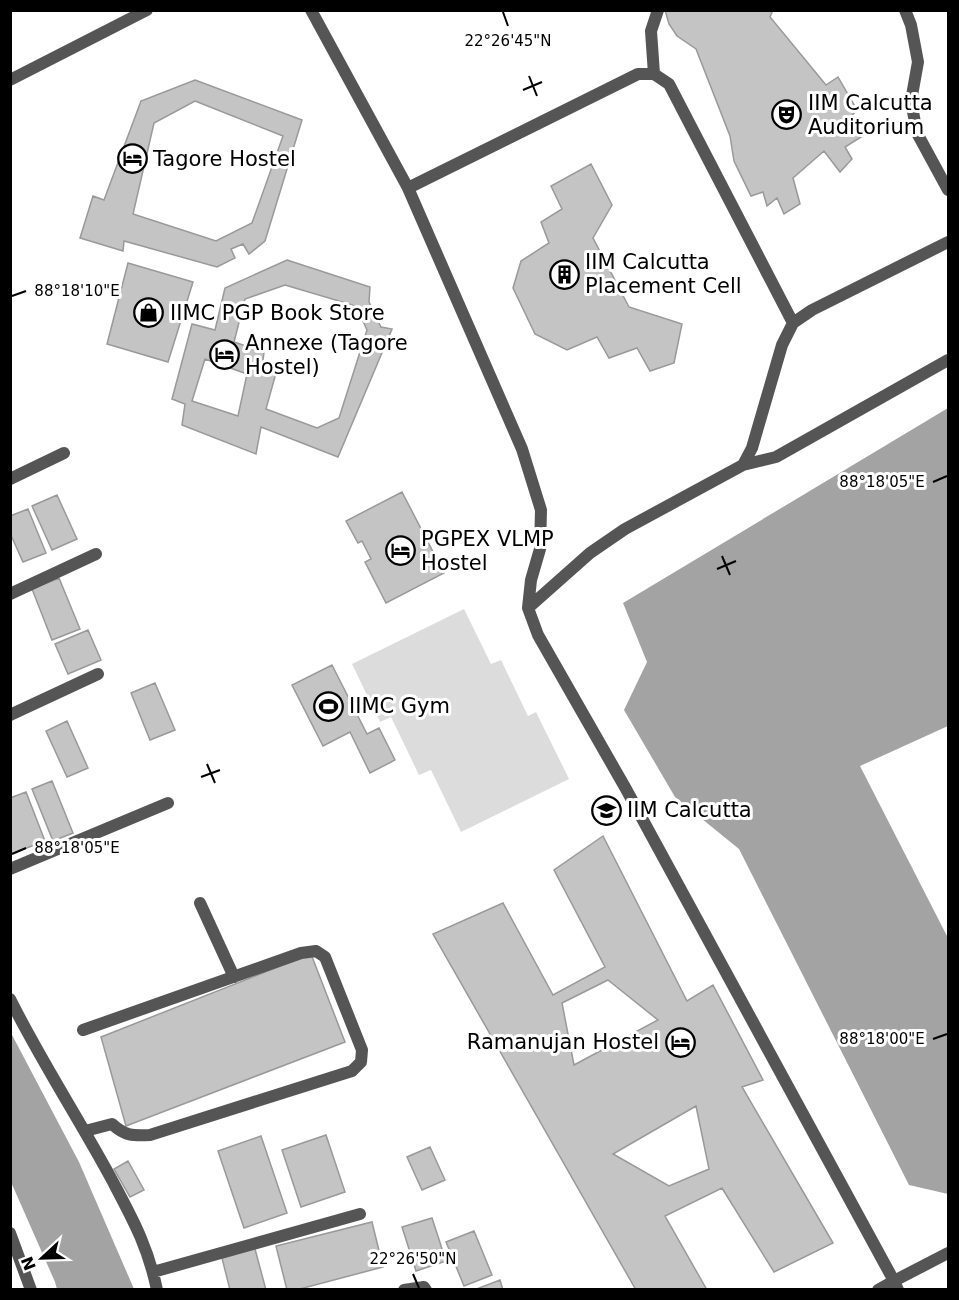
<svg xmlns="http://www.w3.org/2000/svg" width="959" height="1300" viewBox="0 0 959 1300" font-family="'DejaVu Sans',sans-serif">
<rect width="100%" height="100%" fill="#fff"/>
<path fill="#dcdcdc" d="M464 609 491 664 501 660 528 716 536 712 569 779 461 832 431 770 419 775 391 717 380 722 352 664Z"/>
<path fill="#a3a3a3" d="M948 408V726L860 766 948 938V1194L909 1185 739 849 675 797 624 710 647 662 623 603Z
M11 1033 79 1162 134 1289H57L55 1282 11 1182Z"/>
<path fill="#c4c4c4" stroke="#999" stroke-width="1.5" fill-rule="evenodd" d="M665 10H773L770 17 826 85 838 77 857 110 847 121 861 137 845 147 852 159 840 172 824 151 793 178 800 204 784 214 777 198 767 206 763 192 751 196 734 161 730 136 696 49 677 36 669 24Z
M195 80 302 120 265 241 249 254 243 244 231 249 235 258 217 267 124 241 123 251 80 238 93 196 104 200 141 101ZM195 101 283 136 252 223 216 241 133 214 154 123Z
M591 164 612 205 593 238 629 307 682 324 674 363 650 371 637 348 609 358 597 337 567 350 535 334 513 288 521 261 549 243 541 222 562 209 551 186Z
M287 260 370 287 369 302 381 327 392 329 338 457 261 427 256 454 182 425 185 404 172 399 192 324 215 330 225 288ZM285 285 356 306 367 330 339 418 317 428 266 409 276 373 262 369 264 352 234 342 245 299ZM205 359 247 374 238 416 192 401Z
M128 263 193 282 168 362 107 344Z
M402 492 444 573 386 603 365 562 371 559 362 541 358 543 346 521Z
M57 495 77 539 52 550 32 506Z
M28 509 46 553 23 562 10 533V516Z
M59 578 80 629 52 640 32 589Z
M88 630 101 660 68 674 55 644Z
M332 665 367 734 379 728 395 760 370 773 350 732 323 746 292 685Z
M155 683 175 730 150 740 131 693Z
M67 721 88 768 67 777 46 731Z
M52 781 73 833 53 841 32 789Z
M26 792 45 841 11 854 10 798Z
M603 836 687 1001 713 985 763 1080 742 1087 833 1243 774 1272 722 1188 665 1216 707 1290H636L433 934 503 903 553 995 605 967 554 870ZM608 980 658 1020 574 1065 562 1003ZM696 1106 709 1169 669 1186 613 1154Z
M311 954 345 1042 126 1126 101 1037Z
M326 1135 345 1192 301 1207 282 1150Z
M261 1136 287 1213 244 1228 218 1151Z
M430 1147 445 1180 422 1190 407 1157Z
M128 1161 144 1190 130 1197 114 1169Z
M432 1218 446 1261 416 1271 402 1227Z
M372 1222 383 1267 296 1290H287L276 1246Z
M474 1231 492 1275 464 1286 446 1242Z
M255 1249 266 1290H230L222 1258Z
M500 1280 503 1290H474Z"/>
<g fill="none" stroke-linecap="round" stroke-linejoin="round">
<path stroke="#555" stroke-width="12" d="M311 10 408 188 522 449 541 510 540 549 531 580 528 608 538 635 626 789 894 1281 878 1290
M905 10 911 25 918 62 911 101 917 133 948 190
M654 74 651 31 658 10
M10 80 147 10
M408 188 638 74H654L669 84 793 323
M743 465 776 457 948 360
M528 608 590 553 625 529 743 465 752 448 782 345 793 323 812 310 948 242
M200 903 234 977
M83 1030 301 953 316 951 325 957 362 1050 361 1062 352 1071 150 1135C133 1136 125 1136 112 1124L85 1131
M404 1290 424 1287 426 1290
M898 1290 894 1281 948 1253"/>
<path stroke="#555" stroke-width="12" d="M10 479 64 453
M10 594 96 554
M10 715 98 674
M10 869 168 803
M10 999C41 1061 79 1119 112 1180 132 1218 148 1246 157 1290
M10 1233 31 1290
M153 1272 360 1214"/>
</g>
<path fill="none" stroke="#000" stroke-width="2" d="M503 12 508 26M529 76 537 96M523 90 542 82M12 296 26 291M933 482 947 476M722 556 730 575M717 569 736 561M207 764 215 783M201 777 220 770M12 854 26 848M933 1039 947 1034M413 1274 419 1288"/>
<defs>
<symbol id="theatre-ring" viewBox="-11 -11 22 22"><circle r="9.5" fill="#fff" stroke="#000" stroke-width="1.5"/><path d="M-5-5.5Q0-4 5-5.5V0Q5 5 0 6Q-5 5-5 0ZM-3.3-2.5H-1v1.5H-3.3ZM1-2.5H3.3v1.5H1ZM-2.8 1Q0 5.5 2.8 1Z" fill="#000"/></symbol>
<symbol id="hotel-ring" viewBox="-11 -11 22 22"><circle r="9.5" fill="#fff" stroke="#000" stroke-width="1.5"/><path d="M-6-4.5h1.5V1H6V5H4.5V3h-9V5H-6ZM-4 0a1.8 1.8 0 1 1 3.6 0ZM.5 0V-2.5h3Q6-2.5 6 0Z" fill="#000"/></symbol>
<symbol id="building-ring" viewBox="-11 -11 22 22"><circle r="9.5" fill="#fff" stroke="#000" stroke-width="1.5"/><path d="M-4-6H4V6H1V3H-1V6H-4ZM-2.5-4.3h1.7v1.8h-1.7ZM.8-4.3h1.7v1.8H.8ZM-2.5-1h1.7V.8h-1.7ZM.8-1h1.7V.8H.8Z" fill="#000"/></symbol>
<symbol id="shop-ring" viewBox="-11 -11 22 22"><circle r="9.5" fill="#fff" stroke="#000" stroke-width="1.5"/><path d="M-5-2.5h2.3a2.7 3.5 0 0 1 5.4 0H5L5.5 6h-11ZM-1.5-2.5h3a1.5 2.3 0 0 0-3 0Z" fill="#000"/></symbol>
<symbol id="stadium-ring" viewBox="-11 -11 22 22"><circle r="9.5" fill="#fff" stroke="#000" stroke-width="1.5"/><path d="M0-5a6.5 5 0 1 0 0 10a6.5 5 0 1 0 0-10ZM-3.5-1.8h7v3.6h-7Z" fill="#000"/></symbol>
<symbol id="university-ring" viewBox="-11 -11 22 22"><circle r="9.5" fill="#fff" stroke="#000" stroke-width="1.5"/><path d="M0-5L7-2L0 1L-7-2ZM-4 1L0 2.5L4 1V4Q0 6-4 4Z" fill="#000"/></symbol>
</defs>
<g fill-rule="evenodd">
<use href="#theatre-ring" x="770" y="98" width="33" height="33"/>
<use href="#hotel-ring" x="116" y="142" width="33" height="33"/>
<use href="#building-ring" x="548" y="258" width="33" height="33"/>
<use href="#shop-ring" x="132" y="296" width="33" height="33"/>
<use href="#hotel-ring" x="208" y="338" width="33" height="33"/>
<use href="#hotel-ring" x="384" y="534" width="33" height="33"/>
<use href="#stadium-ring" x="312" y="690" width="33" height="33"/>
<use href="#university-ring" x="590" y="794" width="33" height="33"/>
<use href="#hotel-ring" x="664" y="1026" width="33" height="33"/>
</g>
<g text-anchor="middle" dominant-baseline="central" stroke-width="6" stroke-linejoin="round" paint-order="stroke">
<g font-size="21" fill="#000" stroke="#fff" text-anchor="start">
<text x="808" y="103">IIM Calcutta<tspan x="808" dy="24">Auditorium</tspan></text>
<text x="153" y="159">Tagore Hostel</text>
<text x="585" y="262">IIM Calcutta<tspan x="585" dy="24">Placement Cell</tspan></text>
<text x="170" y="313">IIMC PGP Book Store</text>
<text x="245" y="343">Annexe (Tagore<tspan x="245" dy="24">Hostel)</tspan></text>
<text x="421" y="539">PGPEX VLMP<tspan x="421" dy="24">Hostel</tspan></text>
<text x="349" y="706">IIMC Gym</text>
<text x="627" y="810">IIM Calcutta</text>
<text x="659" y="1042" text-anchor="end">Ramanujan Hostel</text>
</g>
</g>
<g font-size="15" text-anchor="middle" fill="#000" stroke="#fff" stroke-width="6" stroke-linejoin="round" paint-order="stroke">
<text x="508" y="46">22°26'45"N</text>
<text x="77" y="296">88°18'10"E</text>
<text x="882" y="487">88°18'05"E</text>
<text x="77" y="853">88°18'05"E</text>
<text x="882" y="1044">88°18'00"E</text>
<text x="413" y="1264">22°26'50"N</text>
</g>
<rect width="959" height="1300" fill="none" stroke="#000000" stroke-width="24"/>
<g transform="translate(42 1258) rotate(248)" stroke="#ffffff" stroke-width="4.5" paint-order="stroke">
<path d="M0-4.5L10 22L0 15L-10 22Z" fill="#000000"/>
<text y="-9" font-size="16" font-weight="bold" text-anchor="middle" fill="#000000">N</text>
</g>
</svg>
